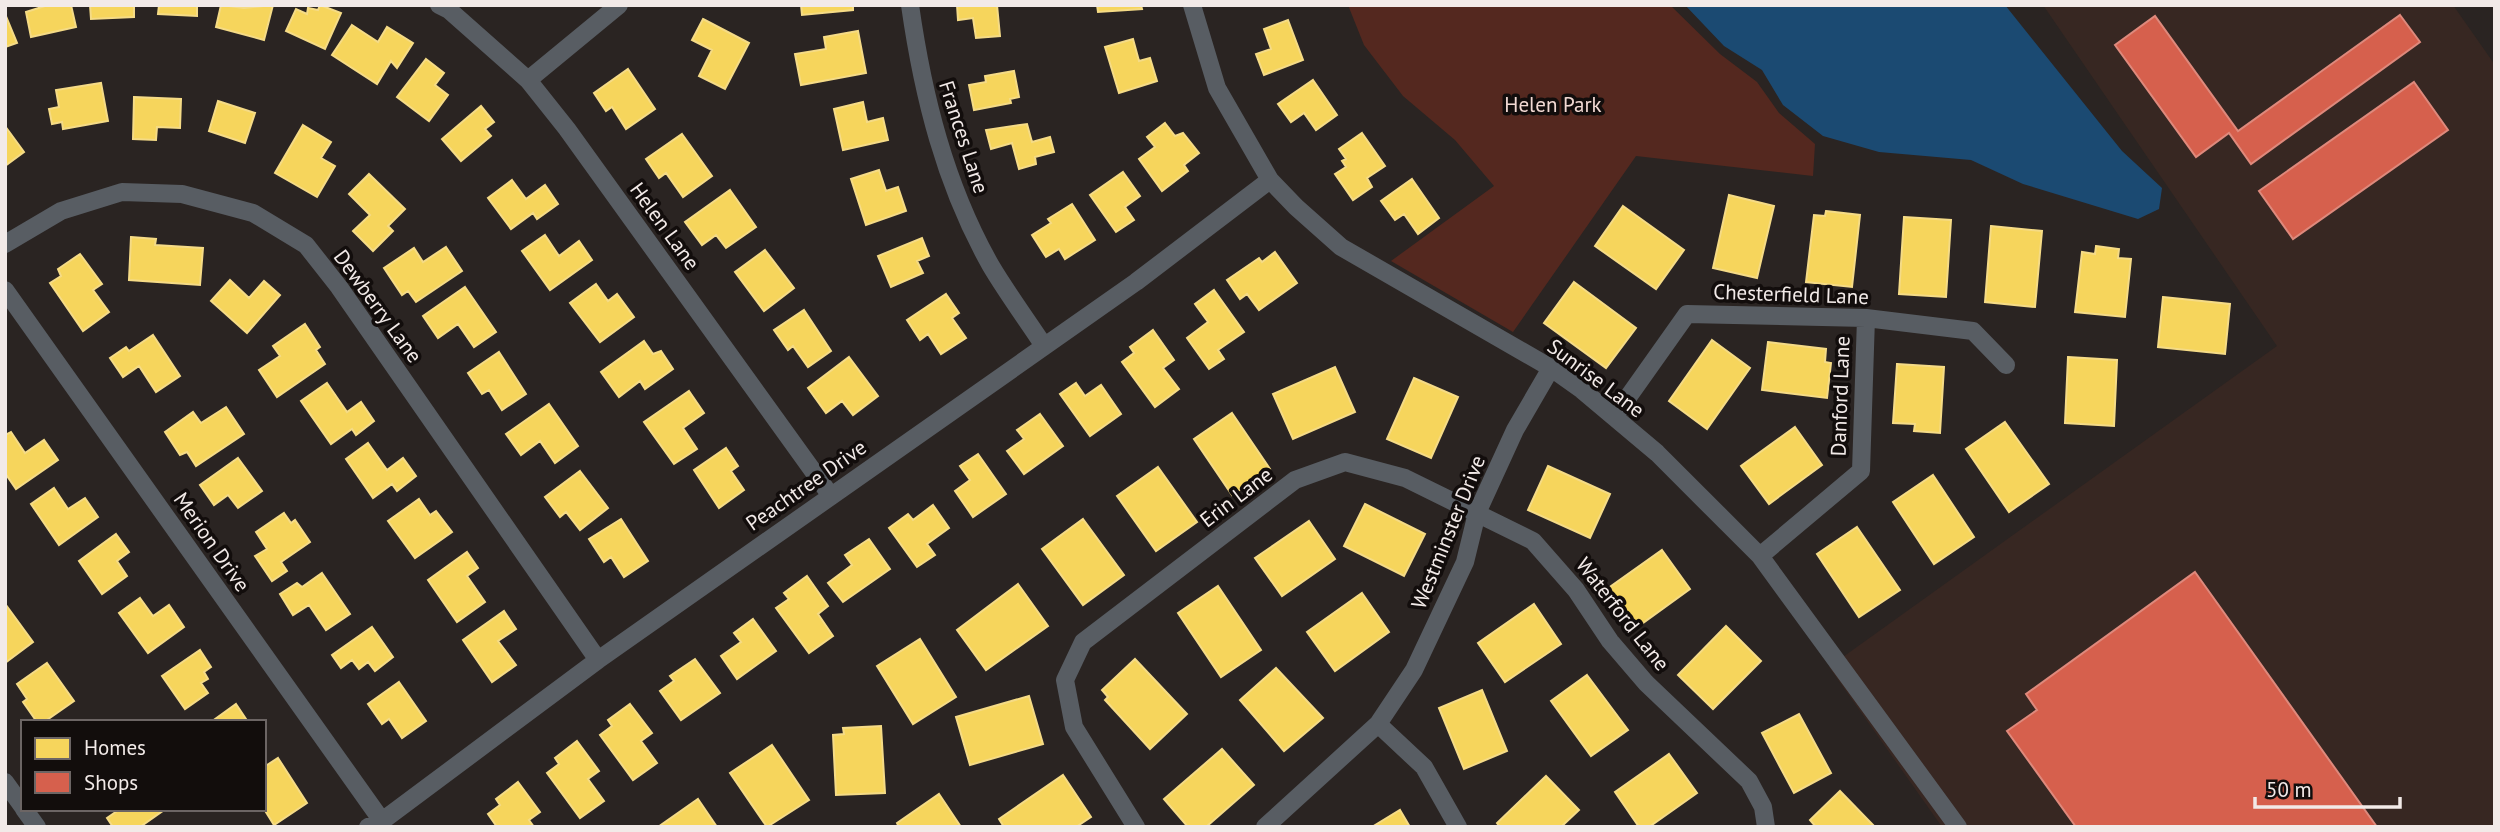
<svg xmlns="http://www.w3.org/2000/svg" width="2500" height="832" viewBox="0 0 2500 832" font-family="'PT Sans',sans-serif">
<rect width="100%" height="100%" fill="#2a2422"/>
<path fill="#372722" d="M2043 5H2453L2495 65V827H1942L1829 667 2277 346Z"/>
<path fill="#54281f" d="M1348 5H1670L1720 54 1757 82 1779 113 1815 144 1813 176 1636 156 1513 332 1391 261 1494 186 1455 140 1403 96 1364 45Z"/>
<path fill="#1b4a72" d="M1685 5H2005L2122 151 2162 188 2159 209 2138 219 2023 184 1971 160 1879 152 1823 136 1783 105 1762 70 1724 46Z"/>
<path fill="#f6d55c" stroke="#f5db86" stroke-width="2" d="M48 5H71L76 27 31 37 26 12Z
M90 5H134V17L91 19Z
M159 5H197V16L158 14Z
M221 5 244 8 273 5 264 40 216 27Z
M320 5 341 13 325 49 286 31 296 9 307 14 308 8 318 10Z
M801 5H853V10L802 15Z
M957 5H997L1000 36 976 38 973 18 958 20Z
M1097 5H1141L1142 9 1098 12Z
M5 14 17 43 5 47Z
M703 19 749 43 725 89 699 76 712 50 692 40Z
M1288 20 1303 60 1264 75 1256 54 1271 49 1264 29Z
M352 25 378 42 387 27 413 43 397 68 391 61 377 84 332 55Z
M858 31 866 73 801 85 795 54 826 49 824 37Z
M1133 39 1139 61 1150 58 1157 81 1119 93 1105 47Z
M426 59 444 73 435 85 448 95 429 121 397 97Z
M628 69 655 109 626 129 612 107 606 111 594 93Z
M1014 71 1019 97 1010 99 1011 103 974 110 969 85 986 82 985 76Z
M1313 80 1337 115 1316 130 1304 113 1291 122 1278 104Z
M101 83 108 121 63 129 62 122 52 124 49 109 59 107 56 90Z
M134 97 181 99 180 128 157 127 156 140 133 139Z
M218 101 255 113 245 143 209 131Z
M863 102 867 122 883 118 888 140 843 150 834 109Z
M481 106 494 122 485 129 491 136 461 161 442 139Z
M1165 123 1175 136 1183 133 1199 153 1184 165 1188 171 1162 191 1139 159 1155 147 1147 137Z
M1027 124 1032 142 1050 137 1054 152 1035 157 1036 164 1019 169 1012 143 991 149 986 130Z
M303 125 331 142 321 158 335 166 317 197 275 173Z
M5 126 24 152 5 166Z
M1362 133 1385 166 1367 178 1372 187 1353 200 1335 174 1346 167 1342 161 1346 159 1339 149Z
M682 134 712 176 683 197 666 173 659 178 646 159Z
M879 170 886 191 898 187 906 211 866 225 851 179Z
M1123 172 1140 196 1125 207 1134 220 1116 232 1090 195Z
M369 174 405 209 388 226 393 231 373 251 353 231 370 215 349 194Z
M1412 179 1439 218 1418 234 1404 214 1395 220 1381 201Z
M512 180 526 199 545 185 558 204 537 219 533 213 511 229 488 198Z
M730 190 756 227 726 248 716 235 702 245 685 222Z
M1729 195 1774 206 1757 278 1713 268Z
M1072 204 1095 240 1065 259 1059 249 1046 257 1032 235 1051 223 1048 219Z
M1623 206 1684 250 1656 289 1595 246Z
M1826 211 1860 215 1852 287 1806 282 1814 215 1825 216Z
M1904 217 1951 220 1946 297 1899 294Z
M1991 226 2042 231 2035 307 1985 302Z
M545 235 559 256 579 241 592 260 550 290 522 251Z
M131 237 156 239 155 245 203 248 200 285 129 280Z
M922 238 929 256 917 261 923 273 891 287 878 256Z
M2096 246 2119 249 2118 258 2131 259 2125 317 2075 312 2082 252 2095 254Z
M446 247 462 271 416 302 408 291 402 295 384 268 414 248 423 262Z
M765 250 794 288 764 311 735 272Z
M1275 252 1297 283 1259 310 1247 294 1240 299 1227 280 1259 258 1262 262Z
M80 254 102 284 93 290 109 312 83 331 50 283 61 276 58 269Z
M230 280 249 298 264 281 280 295 247 333 211 301Z
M1574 282 1636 328 1606 368 1544 323Z
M596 284 608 301 617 294 634 317 600 342 570 303Z
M465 287 496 332 474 347 458 324 438 338 423 316Z
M1214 290 1244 332 1218 350 1224 359 1209 369 1187 338 1208 322 1195 304Z
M946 294 959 313 952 318 966 338 941 354 928 334 920 340 907 320Z
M2163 297 2230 304 2225 354 2158 347Z
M804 310 831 351 808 367 793 346 788 350 774 330Z
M305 324 320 347 316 350 325 364 277 397 259 370 280 356 273 346Z
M1153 330 1174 360 1163 368 1179 389 1155 407 1122 362 1134 353 1130 347Z
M153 335 180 376 156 392 139 366 123 377 110 358 126 347 129 351Z
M1712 340 1750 368 1707 429 1669 401Z
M644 341 653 354 661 351 673 369 645 389 640 381 619 397 601 372Z
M1768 342 1826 349 1825 362 1831 363 1827 398 1762 390Z
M499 352 526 394 502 410 489 390 482 394 468 373Z
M849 357 878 396 853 415 842 401 826 413 808 388Z
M2068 357 2117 360 2114 426 2065 423Z
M1897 364 1944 367 1940 433 1914 431 1915 424 1893 423Z
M1335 367 1355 412 1293 439 1273 394Z
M1414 378 1458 397 1431 458 1387 439Z
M327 383 347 412 361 402 374 421 356 435 352 429 331 444 301 401Z
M1076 383 1085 396 1101 385 1121 414 1090 436 1060 394Z
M689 391 704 413 683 428 697 449 674 464 644 422Z
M549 404 578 446 555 463 540 441 521 455 506 434Z
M226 407 244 434 196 466 187 452 180 455 165 432 193 412 201 423Z
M1232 413 1270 469 1232 495 1194 439Z
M1040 414 1063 446 1024 474 1007 451 1024 439 1017 430Z
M2005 422 2049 484 2009 512 1966 449Z
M1795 427 1822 465 1769 504 1741 466Z
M11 432 25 453 44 440 58 460 16 489 5 473V435Z
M368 443 387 470 403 458 416 476 397 491 392 484 373 498 346 459Z
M726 448 738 466 731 471 744 490 719 508 694 470Z
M978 454 1006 494 973 517 955 491 970 480 960 466Z
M238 458 262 491 238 508 228 495 214 505 200 485Z
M1548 466 1610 494 1590 538 1528 510Z
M1158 467 1197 522 1156 551 1117 496Z
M580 471 608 508 580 530 566 512 560 517 545 497Z
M1933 475 1974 537 1934 564 1893 502Z
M54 488 68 509 85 498 98 517 59 545 31 504Z
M419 499 430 515 436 511 452 532 415 558 388 521Z
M1365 504 1425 534 1404 576 1344 546Z
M933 505 949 528 927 544 935 555 917 567 889 528 908 514 913 520Z
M284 513 291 523 295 520 310 542 281 562 287 571 272 581 255 556 267 549 256 532Z
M621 519 648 561 624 577 611 557 604 562 589 539Z
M1083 519 1124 575 1083 605 1042 549Z
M1309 521 1335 559 1282 596 1255 558Z
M1857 527 1900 590 1859 617 1817 554Z
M116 534 129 552 117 561 127 576 102 594 79 561Z
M869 539 890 569 843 602 828 583 852 565 845 555Z
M1662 550 1690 589 1636 628 1607 589Z
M467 552 478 568 467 576 485 602 457 622 428 580Z
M322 573 350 614 326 630 309 605 293 615 280 594 297 583 302 587Z
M807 576 828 606 818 614 833 636 809 653 776 608 789 599 784 593Z
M1018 584 1048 626 986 670 957 630Z
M1218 586 1261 650 1221 677 1178 613Z
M1362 593 1389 632 1335 671 1307 632Z
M140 598 153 616 169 605 184 627 148 653 119 613Z
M1534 604 1561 644 1505 682 1478 643Z
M6 605 33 642 5 663V605Z
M504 611 516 629 498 641 516 665 492 682 463 640Z
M753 619 776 651 737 679 721 656 741 642 734 633Z
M1726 626 1761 661 1713 709 1678 675Z
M372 627 393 657 375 671 368 662 359 669 352 660 341 668 332 655Z
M920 639 956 697 913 724 877 666Z
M200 650 211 667 204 672 208 679 201 683 208 693 185 709 162 676Z
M695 659 720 693 681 720 660 691 674 681 670 676Z
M1135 659 1187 714 1150 749 1105 700 1108 697 1102 690Z
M47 663 74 701 44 722H37L23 702 27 699 17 684Z
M1276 668 1323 718 1284 751 1240 700Z
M1587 675 1628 730 1591 756 1551 701Z
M399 682 426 721 402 738 389 719 382 724 368 704Z
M1482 690 1507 751 1464 769 1439 708Z
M1029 696 1043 744 970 765 956 717Z
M236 704 248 722H211Z
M630 704 652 733 641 741 657 763 633 780 600 735 612 726 608 720Z
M1799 714 1831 773 1794 793 1762 733Z
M881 726 885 793 836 795 833 735 844 734 843 728Z
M577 741 599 771 588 779 604 801 580 818 547 773 559 764 555 758Z
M772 745 809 800 767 827 730 773Z
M1222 749 1254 785 1206 827H1188L1164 799Z
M1669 754 1697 793 1649 827H1639L1615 792Z
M278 758 307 803 274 825 264 809V767Z
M1063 775 1091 817 1076 827H1004L999 819Z
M1546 776 1579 810 1561 827H1500L1497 823Z
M518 782 540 812 529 820 534 827H497L488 814 500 805 496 799Z
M1840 791 1875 827H1816L1810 820Z
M939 794 961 827H899L897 823Z
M698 799 717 827H658Z
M120 809H163L164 810 140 827H113L107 818Z
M1400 810 1410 827H1372Z"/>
<path fill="#d6604d" stroke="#de897c" stroke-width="2" d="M2400 15 2420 42 2251 164 2229 133 2196 157 2115 45 2155 16 2238 131Z
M2414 82 2448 130 2293 239 2259 191Z
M2195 572 2377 827H2076L2007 731 2037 710 2026 694Z"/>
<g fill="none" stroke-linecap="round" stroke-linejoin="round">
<path stroke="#585d63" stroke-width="18" d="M439 5 449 10 528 80 567 129 831 496
M910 5C923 96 945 185 991 266 1007 293 1027 320 1044 346
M1192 5 1217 88 1270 180 1296 207 1341 247 1551 368 1582 390 1657 453 1760 556 1958 827
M528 80 619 5
M5 244 61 211 122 192 182 194 253 213 306 245 339 287 598 660
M5 290 382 821
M1614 417 1687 314 1866 318 1973 331 2006 365
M1760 556 1861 471 1866 318
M1378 724 1424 767 1458 827
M5 782 23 807
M24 809 37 827
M368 827 382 821 598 660 1136 282 1270 180
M1136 827 1074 727 1065 680 1083 642 1295 480 1345 462 1405 478 1533 541 1576 590 1610 641 1646 683 1749 781 1763 807 1766 827
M1265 827 1378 724 1414 670 1465 562 1477 513 1515 430 1551 368"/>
</g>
<g text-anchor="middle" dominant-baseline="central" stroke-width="7" stroke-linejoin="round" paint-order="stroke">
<g font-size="21" fill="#f2d9d3" stroke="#120d0c">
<text x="1553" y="104">Helen Park</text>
</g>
<g font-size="21" fill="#f2eae8" stroke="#120d0c">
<text transform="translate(964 137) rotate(72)">Frances Lane</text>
<text transform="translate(665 226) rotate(54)">Helen Lane</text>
<text transform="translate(1791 294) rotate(2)">Chesterfield Lane</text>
<text transform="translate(378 306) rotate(54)">Dewberry Lane</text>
<text transform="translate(1596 378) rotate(37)">Sunrise Lane</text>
<text transform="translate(1840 396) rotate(-88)">Danford Lane</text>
<text transform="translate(806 485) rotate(-35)">Peachtree Drive</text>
<text transform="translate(1236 497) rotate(-37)">Erin Lane</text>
<text transform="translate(1448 532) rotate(-68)">Westminster Drive</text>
<text transform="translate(212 542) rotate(55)">Merion Drive</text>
<text transform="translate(1623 614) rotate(52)">Waterford Lane</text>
</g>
</g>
<rect width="2500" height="832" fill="none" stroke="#f2eae8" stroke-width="14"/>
<rect x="21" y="720" width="245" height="91" fill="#120d0c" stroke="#6c6564" stroke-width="2"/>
<rect x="35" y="738" width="35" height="21" fill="#f6d55c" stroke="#6c6564" stroke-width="2"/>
<text x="84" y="755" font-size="21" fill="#f2eae8">Homes</text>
<rect x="35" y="772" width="35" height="21" fill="#d6604d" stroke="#6c6564" stroke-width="2"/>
<text x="84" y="790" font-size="21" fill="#f2eae8">Shops</text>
<path d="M2255 797v10h145v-10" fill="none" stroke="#f2eae8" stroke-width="3.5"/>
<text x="2266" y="797" font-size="21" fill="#f2eae8" stroke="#120d0c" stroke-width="5" paint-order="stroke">50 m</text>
</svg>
